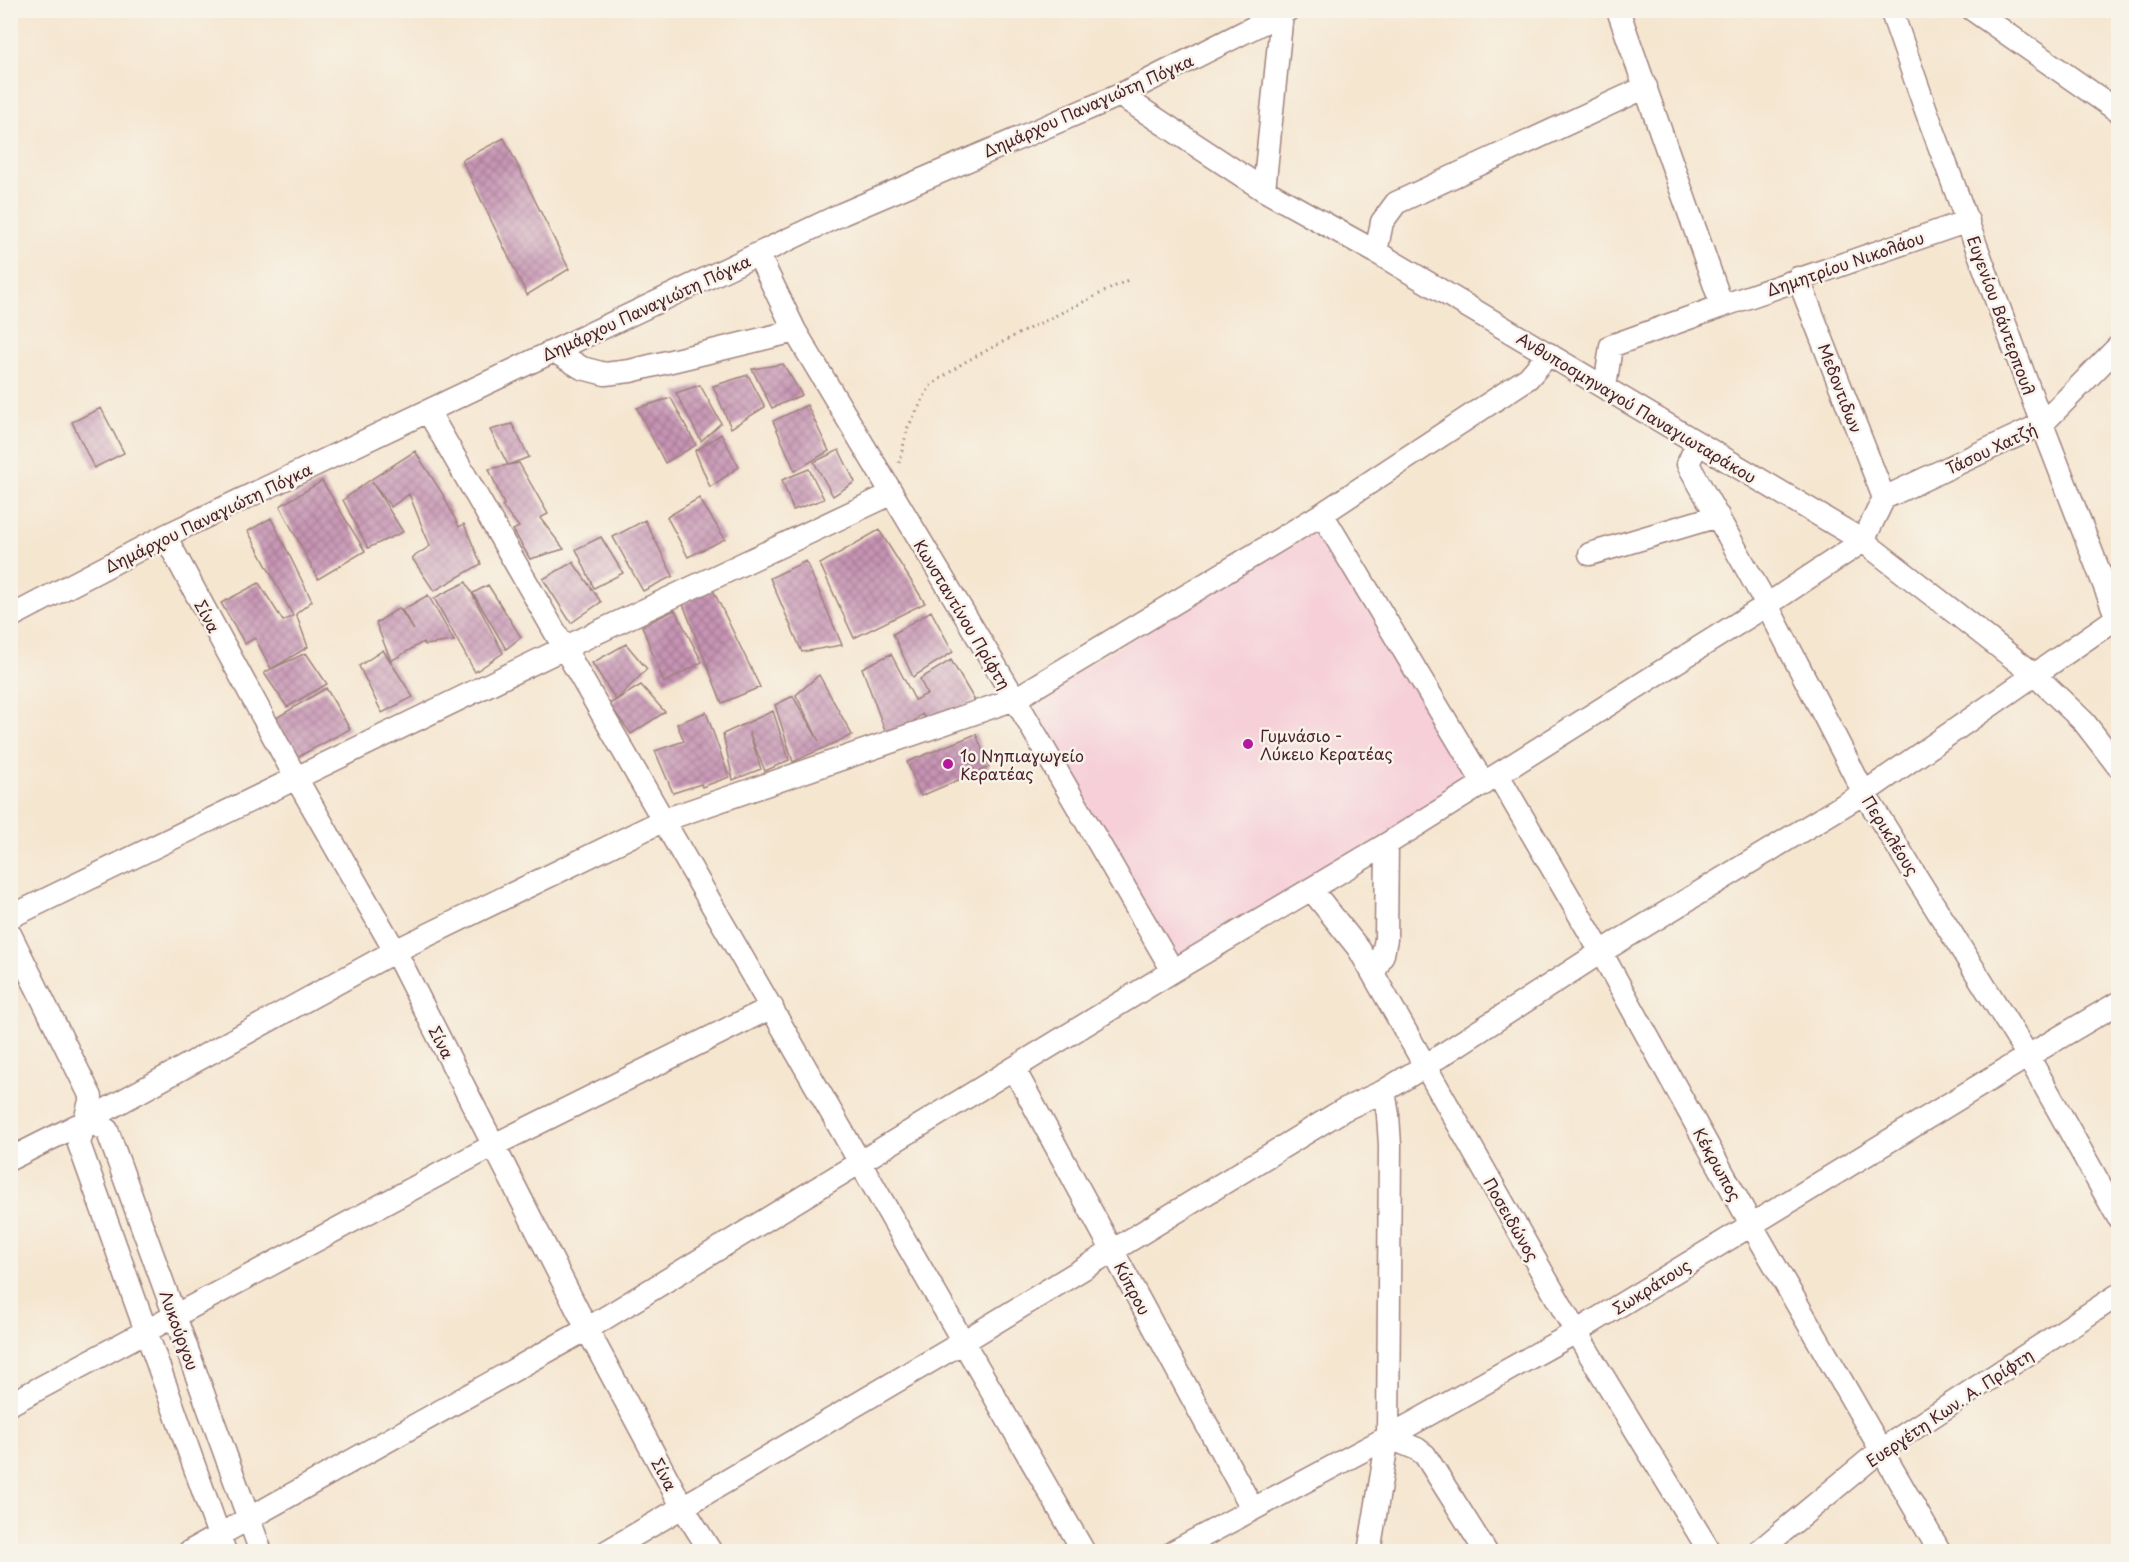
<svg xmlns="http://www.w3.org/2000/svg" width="2129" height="1562" viewBox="0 0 2129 1562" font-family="'Playpen Sans',sans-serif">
<defs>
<pattern id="building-cross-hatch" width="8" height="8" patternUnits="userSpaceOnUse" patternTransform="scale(1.5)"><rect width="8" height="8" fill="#c694b4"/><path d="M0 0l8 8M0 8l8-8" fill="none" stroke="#a37893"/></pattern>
</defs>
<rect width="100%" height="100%" fill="#f7f3e8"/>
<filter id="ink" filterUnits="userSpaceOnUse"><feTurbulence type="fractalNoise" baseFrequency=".0167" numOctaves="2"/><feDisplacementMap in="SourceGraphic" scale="12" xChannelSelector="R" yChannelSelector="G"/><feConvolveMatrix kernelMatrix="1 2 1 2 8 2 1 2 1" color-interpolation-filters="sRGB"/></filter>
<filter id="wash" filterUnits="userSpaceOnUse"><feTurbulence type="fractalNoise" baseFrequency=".008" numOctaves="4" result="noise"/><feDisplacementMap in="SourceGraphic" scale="24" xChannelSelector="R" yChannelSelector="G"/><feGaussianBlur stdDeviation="1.35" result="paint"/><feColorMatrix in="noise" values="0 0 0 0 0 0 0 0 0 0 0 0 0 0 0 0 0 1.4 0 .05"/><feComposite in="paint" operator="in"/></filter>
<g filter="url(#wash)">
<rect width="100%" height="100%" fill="#f5e6d0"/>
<path fill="#f6cfd9" d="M1323 527 1480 783 1178 973 1017 706Z"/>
<g id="blocks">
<path fill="url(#building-cross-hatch)" d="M504 138 569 269 527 295 462 160Z
M783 364 802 395 772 408 752 369Z
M748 375 765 407 731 428 713 386Z
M700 385 721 423 701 441 676 393Z
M671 398 696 445 665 463 637 408Z
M807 405 829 451 795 471 773 421Z
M101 408 124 453 94 468 72 422Z
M512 424 529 457 508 465 519 463 548 514 540 518 564 549 530 559 513 530 519 527 502 506 504 505 489 469 508 465 490 430Z
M721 434 739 467 710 487 695 451Z
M839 450 855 482 833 496 814 462Z
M415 451 442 493 459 527 464 524 481 564 434 591 412 558 430 546 409 494 391 507 372 482 403 532 368 548 343 500 370 480Z
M809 469 824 499 793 510 782 480Z
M322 481 365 551 318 579 280 506Z
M699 498 725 539 688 557 667 517Z
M271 518 312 601 296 614 308 647 271 669 306 653 327 684 287 707 264 673 271 669 255 638 245 644 221 603 259 583 283 621 293 616 248 531Z
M645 520 673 576 643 591 613 537Z
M879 530 925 603 854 638 820 564Z
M601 537 623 573 594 588 576 549Z
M806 561 842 645 802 652 770 578Z
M573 562 601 602 571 623 543 579Z
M466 582 503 653 475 672 434 598Z
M488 585 521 637 506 649 473 593Z
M712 588 760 687 722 703 683 604Z
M428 595 454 641 425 645 423 642 391 661 376 623 399 608 414 630 402 610Z
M675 610 702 662 664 683 642 626Z
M931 611 953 652 913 677 893 634Z
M626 644 647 669 616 700 641 685 665 712 631 734 609 704 616 700 592 663Z
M383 650 413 697 382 713 359 666Z
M891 654 915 700 927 694 920 679 951 660 975 701 929 723 922 714 889 742 862 668Z
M819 675 852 735 793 762 775 705 793 696 819 741 796 695Z
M326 688 350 729 296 758 273 720Z
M773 711 789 760 765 771 749 732 761 769 733 780 723 734Z
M706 712 729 777 702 787 701 784 673 793 655 751 684 741 677 724Z
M976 734 989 767 921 796 907 762Z"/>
</g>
</g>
<g filter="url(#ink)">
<use href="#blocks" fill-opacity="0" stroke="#a0827e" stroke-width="1.5"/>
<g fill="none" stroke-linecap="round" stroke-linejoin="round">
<defs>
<path id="minor" d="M1891 10 1927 113 2042 424 2117 618
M1973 10 2118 111
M1120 95 1264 190 1376 252 1863 541 2035 675 2084 722 2118 766
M1264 190 1282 13
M1376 252 1382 222 1396 203 1646 87
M758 254 795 331 1015 699 1173 971
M1798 278 1884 498
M1722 306 1968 221
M554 351 582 368 605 374 630 371 795 331
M1605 388 1611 346 1722 306 1618 10
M428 411 1084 1552
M1697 444 1688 464 1767 605 1864 793 2028 1056 2118 1217
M1322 514 1484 784
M165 536 296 778 395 951 587 1329 682 1506 711 1552
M1863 541 1884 498 2042 424 2118 347
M1590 554 1718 516
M10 617 165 536 842 214 1120 95 1288 10
M1498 775 1601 952 1751 1224 1940 1552
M1311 889 1359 949 1576 1332 1710 1552
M10 917 564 648 891 494
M10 934 91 1097 79 1144 225 1552
M1374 973 1383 954 1386 939 1387 844
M1014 1069 1252 1508
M86 1121 107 1130 261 1552
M10 1159 86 1121 395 951 664 820 1015 699 1322 514 1528 378 1549 354
M10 1404 494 1145 772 1007
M1388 1437 1417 1449 1425 1455 1486 1552
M189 1552 587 1329 1173 971 1387 844 1767 605 1863 541
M606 1552 963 1342 1343 1110 1384 1091 1425 1066 1601 952 1864 793 2118 617
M1173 1552 1388 1437 1576 1332 2028 1056 2118 1003
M1369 1552 1388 1437 1390 1145 1388 1115 1384 1091
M1758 1552 1881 1450 2118 1295"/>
</defs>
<use href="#minor" stroke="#a0827e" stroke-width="25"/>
<path stroke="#a0827e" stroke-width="3" stroke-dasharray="1.5 4.5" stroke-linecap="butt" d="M899 463 908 427 930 386 963 363 1016 335 1130 279"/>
<use href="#minor" stroke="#fff" stroke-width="22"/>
</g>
</g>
<g fill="#b5179e" stroke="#f7f3e8" stroke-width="2">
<circle cx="1248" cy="744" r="6"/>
<circle cx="948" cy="764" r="6"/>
</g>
<g text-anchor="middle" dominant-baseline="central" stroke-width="5" stroke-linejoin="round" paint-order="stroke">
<g font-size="16" fill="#4a1f2b" stroke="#f7f3e8">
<text transform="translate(1088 105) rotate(-24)">Δημάρχου Παναγιώτη Πόγκα</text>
<text transform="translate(1845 263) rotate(-19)">Δημητρίου Νικολάου</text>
<text transform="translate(646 307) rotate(-25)">Δημάρχου Παναγιώτη Πόγκα</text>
<text transform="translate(2002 315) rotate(70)">Ευγενίου Βάντερπουλ</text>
<text transform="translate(1841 388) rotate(69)">Μεδοντιδων</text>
<text transform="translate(1637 407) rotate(31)">Ανθυποσμηναγού Παναγιωταράκου</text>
<text transform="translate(1991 448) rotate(-25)">Τάσου Χατζή</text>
<text transform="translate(208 517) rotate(-26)">Δημάρχου Παναγιώτη Πόγκα</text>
<text transform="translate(963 614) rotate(59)">Κωνσταντίνου Πρίφτη</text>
<text transform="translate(208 616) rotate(62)">Σίνα</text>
<text transform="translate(1891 835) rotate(58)">Περικλέους</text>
<text transform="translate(442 1042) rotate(63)">Σίνα</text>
<text transform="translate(1718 1164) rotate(61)">Κέκρωπος</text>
<text transform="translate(1512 1219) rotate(60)">Ποσειδώνος</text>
<text transform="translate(1651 1286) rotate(-32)">Σωκράτους</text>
<text transform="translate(1133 1288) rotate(62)">Κύπρου</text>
<text transform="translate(180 1330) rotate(70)">Λυκούργου</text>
<text transform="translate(1949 1407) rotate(-34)">Ευεργέτη Κων. Α. Πρίφτη</text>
<text transform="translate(665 1474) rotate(62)">Σίνα</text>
</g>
<g font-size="16" fill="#4a1f2b" stroke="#f7f3e8" text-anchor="start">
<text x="1260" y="735">Γυμνάσιο -<tspan x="1260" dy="18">Λύκειο Κερατέας</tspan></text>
<text x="960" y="755">1ο Νηπιαγωγείο<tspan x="960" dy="18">Κερατέας</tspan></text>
</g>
</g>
<rect width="2129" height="1562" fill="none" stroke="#f7f3e8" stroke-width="36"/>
</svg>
